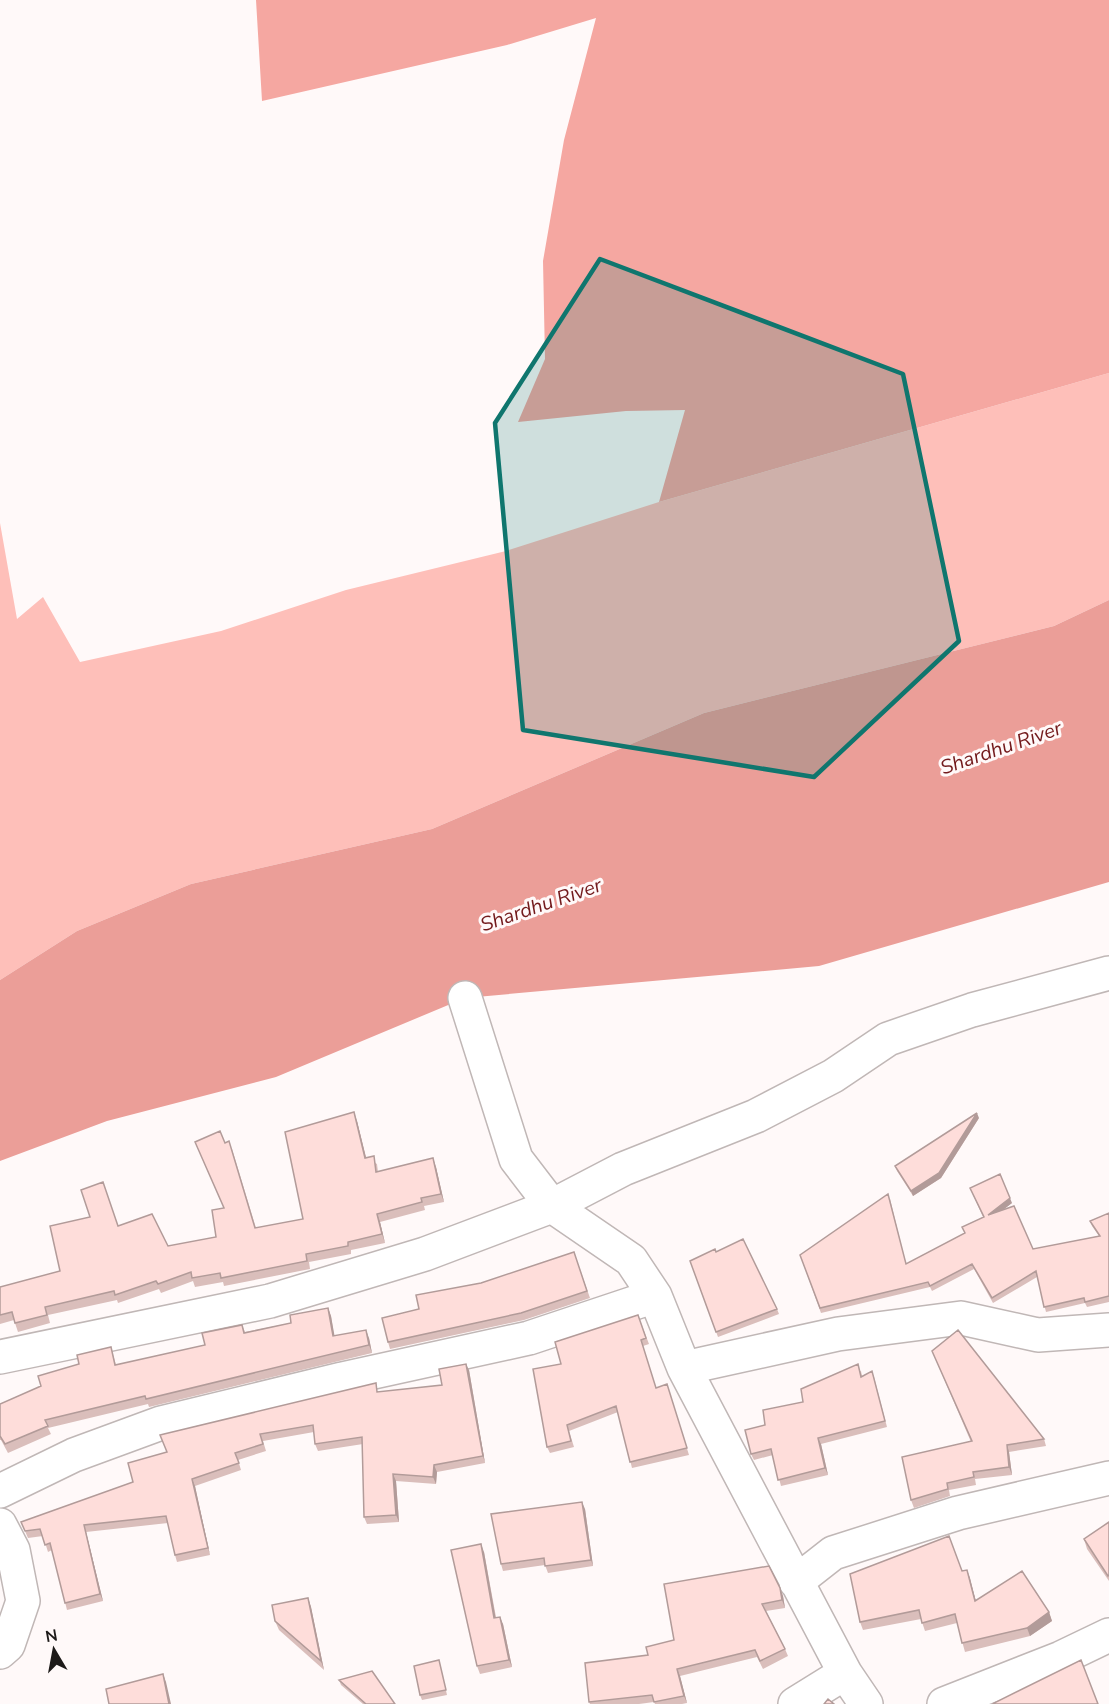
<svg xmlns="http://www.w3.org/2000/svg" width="1109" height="1704" viewBox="0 0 1109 1704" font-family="'Nunito Sans',sans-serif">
<rect width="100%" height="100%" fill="#fff9f9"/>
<path fill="#febfb9" d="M1109 373V600L1054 626 704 713 432 829 191 884 77 931 0 980V523L17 619 43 597 80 662 221 631 346 590 506 551 659 502Z"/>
<path fill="#f5a7a1" d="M256 0H1109V373L659 502 685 410 626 411 518 422 545 359 543 261 564 140 596 18 507 45 262 101Z"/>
<path fill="#eb9e98" d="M1109 600V882L819 966 465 998 276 1077 107 1121 0 1161V980L77 931 191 884 432 829 704 713 1054 626Z"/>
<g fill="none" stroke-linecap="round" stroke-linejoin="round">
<defs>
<path id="street" d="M465 998 516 1159 552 1206 631 1260 655 1296 684 1368 845 1673 866 1704
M0 1357 270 1301 425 1254 552 1206 623 1169 756 1116 833 1076 888 1039 972 1010 1109 973
M684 1368 838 1334 961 1318 1038 1335 1109 1330
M0 1491 74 1455 161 1423 342 1379 529 1338 655 1296
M0 1525 13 1550 23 1601 8 1645 0 1652
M796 1582 833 1553 958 1513 1109 1478
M795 1704 845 1673
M944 1704 1061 1658 1109 1635"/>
</defs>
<use href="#street" stroke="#c0b7b6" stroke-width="36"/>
<use href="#street" stroke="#fff" stroke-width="33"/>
</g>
<path fill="#dabebb" d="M979 1118 941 1178 913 1196 897 1171 895 1166Z
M357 1121 366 1157 377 1164 378 1172 436 1167 444 1202 424 1206 425 1210 380 1222 385 1243 351 1250V1254L309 1262 310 1269 224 1286 223 1282 195 1287 193 1281 161 1293 159 1289 118 1303 117 1300 48 1315 50 1323 18 1332 14 1320 0 1324V1287L60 1271 118 1226 168 1246 216 1237 224 1208 195 1142 225 1143 232 1149 256 1228 303 1219Z
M970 1188 1012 1203 1004 1209 1033 1249 1099 1236 1092 1226 1090 1221 1109 1213V1302L1087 1307 1085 1303 1046 1312 1037 1277 993 1303 974 1269 932 1291 930 1287 821 1313 800 1255 890 1199 906 1264 965 1233 962 1227 983 1217Z
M574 1252 590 1298 524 1320 390 1349 388 1342 419 1309Z
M690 1261 777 1309 779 1314 718 1337Z
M328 1308 331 1316 334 1336 369 1338 372 1353 149 1407 148 1404 48 1428 51 1434 8 1453 1 1440H0V1404L41 1386 79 1364 111 1347 116 1365 205 1345 242 1325 245 1332 291 1323Z
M638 1315 649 1344 643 1346 656 1388 667 1384 689 1455 632 1468 618 1412 569 1431 574 1447 550 1453 547 1447 561 1364Z
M932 1351 1044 1439 1046 1446 1009 1452 1012 1475 975 1479 976 1485 949 1490 950 1496 914 1508 911 1500 971 1442Z
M469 1370 485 1463 437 1472 436 1484 396 1481 399 1522 367 1524 364 1517 363 1444 318 1451 315 1444 314 1432 263 1441 266 1451 238 1460 241 1470 195 1486 210 1555 177 1562 175 1555 168 1523 86 1532 103 1601 67 1610 52 1550 48 1552 43 1536 28 1538 21 1522 133 1482 128 1463 379 1392 442 1385Z
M861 1371 862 1376 874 1377 887 1427 821 1444 828 1475 781 1486 773 1455 754 1460 751 1454 803 1402Z
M585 1509 593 1566 548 1573 545 1565 503 1571 501 1564Z
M1109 1522V1581L1087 1549 1084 1539Z
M484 1552 496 1617 503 1624 512 1667 480 1674 477 1666Z
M967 1570 976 1601 1049 1612 1052 1621 1030 1636 965 1652 957 1623 925 1631 921 1619 863 1630 860 1622 962 1571Z
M780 1588 783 1596 785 1608 766 1611 785 1649 788 1656 763 1669 757 1657 680 1676 687 1703 682 1704H655L654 1702 639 1704H590L589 1702 648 1655 674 1640Z
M308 1598 311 1607 324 1670 279 1630 275 1621Z
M439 1660 447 1695 422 1700 420 1695Z
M339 1680 395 1704H363L341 1685Z"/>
<path fill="#b29b99" d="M354 1112 357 1121 368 1166 365 1158Z
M977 1113 979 1118 941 1178 913 1196 911 1191Z
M433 1158 436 1167 444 1202 441 1194Z
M1010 1198 1012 1203 990 1220 988 1215Z
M377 1214 380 1222 385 1243 382 1234Z
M328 1308 331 1316 336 1344 333 1336Z
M366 1330 369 1338 372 1353 369 1345Z
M466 1364 469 1370 485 1463 483 1456Z
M818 1438 821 1444 828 1475 825 1468Z
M1007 1445 1009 1452 1012 1475 1009 1467Z
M434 1465 437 1472 436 1484 433 1477Z
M393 1474 396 1481 399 1522 396 1515Z
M192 1479 195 1486 210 1555 208 1548Z
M582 1502 585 1509 593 1566 591 1560Z
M84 1525 86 1532 103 1601 100 1594Z
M481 1544 484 1552 497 1626 494 1618Z
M967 1570 970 1578 978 1610 975 1601Z
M780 1588 783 1596 785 1608 782 1600Z
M308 1598 311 1607 324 1670 321 1661Z
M1049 1612 1052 1621 1030 1636 1027 1628Z
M500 1617 503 1624 512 1667 509 1660Z
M677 1669 680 1676 687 1703 684 1696Z
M163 1674 166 1682 171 1704H169Z"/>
<path fill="#feddda" stroke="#b29b99" stroke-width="1.5" d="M354 1112 365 1158 374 1156 376 1172 433 1158 441 1194 421 1198 422 1202 377 1214 382 1234 348 1242V1246L306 1254 307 1261 221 1278 220 1273 192 1278 191 1272 158 1284 156 1281 115 1295 114 1291 45 1307 47 1315 15 1323 12 1312 0 1315V1287L60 1271 50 1226 90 1217 81 1190 103 1182 118 1226 152 1214 168 1246 216 1237 212 1210 224 1208 195 1142 220 1131 225 1143 229 1141 255 1228 303 1219 285 1132Z
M977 1113 939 1173 911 1191 895 1166Z
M1000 1174 1010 1198 988 1215 1014 1206 1033 1249 1100 1236 1090 1221 1109 1213V1296L1085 1302 1084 1298 1044 1307 1036 1271 992 1298 972 1264 930 1286 928 1282 820 1308 800 1255 888 1194 906 1264 965 1233 962 1227 984 1217 970 1188Z
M743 1239 777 1309 716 1332 690 1261 715 1249 716 1252Z
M574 1252 587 1291 521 1313 388 1342 382 1318 419 1309 416 1295 481 1283Z
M328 1308 333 1336 366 1330 369 1345 146 1399 145 1396 45 1420 48 1426 5 1444 0 1436V1404L41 1386 38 1376 79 1364 77 1355 111 1347 115 1365 205 1345 202 1333 242 1325 244 1333 291 1323 290 1315Z
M638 1315 646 1338 641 1340 656 1388 667 1384 687 1448 630 1462 616 1406 567 1425 571 1441 547 1447 533 1369 561 1364 555 1342Z
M958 1330 1044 1439 1007 1445 1009 1467 973 1472 974 1477 947 1483 948 1489 911 1500 902 1457 972 1441 932 1351Z
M466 1364 483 1456 434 1465 433 1477 393 1474 396 1515 364 1517 362 1437 315 1444 313 1425 260 1434 263 1444 235 1453 239 1463 192 1479 208 1548 175 1555 166 1516 84 1525 100 1594 65 1603 50 1543 45 1545 40 1529 25 1531 21 1522 133 1482 128 1463 167 1452 160 1435 164 1434 376 1383 377 1392 442 1385 439 1369Z
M858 1364 861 1377 872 1371 885 1421 818 1438 825 1468 778 1480 771 1449 751 1454 745 1430 765 1425 763 1410 803 1402 801 1389Z
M582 1502 591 1560 545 1566 544 1558 501 1564 491 1514Z
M1109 1522V1575L1108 1576 1084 1539Z
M949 1536 962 1571 967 1570 975 1601 1022 1571 1049 1612 1027 1628 962 1643 955 1614 922 1623 919 1610 860 1622 850 1574Z
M481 1544 494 1618 500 1617 509 1660 477 1666 451 1550Z
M769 1566 780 1588 782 1600 762 1604 785 1649 760 1661 755 1650 677 1669 684 1696 654 1702 652 1695 589 1702 585 1663 648 1655 646 1647 674 1640 664 1584Z
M308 1598 321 1661 275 1621 272 1605Z
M439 1660 446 1690 420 1695 414 1666Z
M1081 1660 1098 1704H993L994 1703Z
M372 1671 395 1704H366L339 1680Z
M163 1674 169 1704H109L106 1689Z
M828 1699 834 1704H824Z"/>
<path fill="#0f766e" fill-opacity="0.2" stroke="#0f766e" stroke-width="4.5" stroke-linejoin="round" d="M600 259 903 374 959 641 814 777 523 730 495 423Z"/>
<g text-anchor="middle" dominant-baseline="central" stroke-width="6" stroke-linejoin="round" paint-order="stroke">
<g font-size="20" font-style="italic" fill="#731a1c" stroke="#fff9f9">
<text transform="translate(1001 748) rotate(-19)">Shardhu River</text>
<text transform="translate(541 905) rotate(-19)">Shardhu River</text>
</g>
</g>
<g transform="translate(54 1650) rotate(350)" stroke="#fff9f9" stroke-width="4.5" paint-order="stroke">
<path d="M0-4.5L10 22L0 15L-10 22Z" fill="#1d1a19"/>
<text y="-9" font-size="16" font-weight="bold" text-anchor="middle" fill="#1d1a19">N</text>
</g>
</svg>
